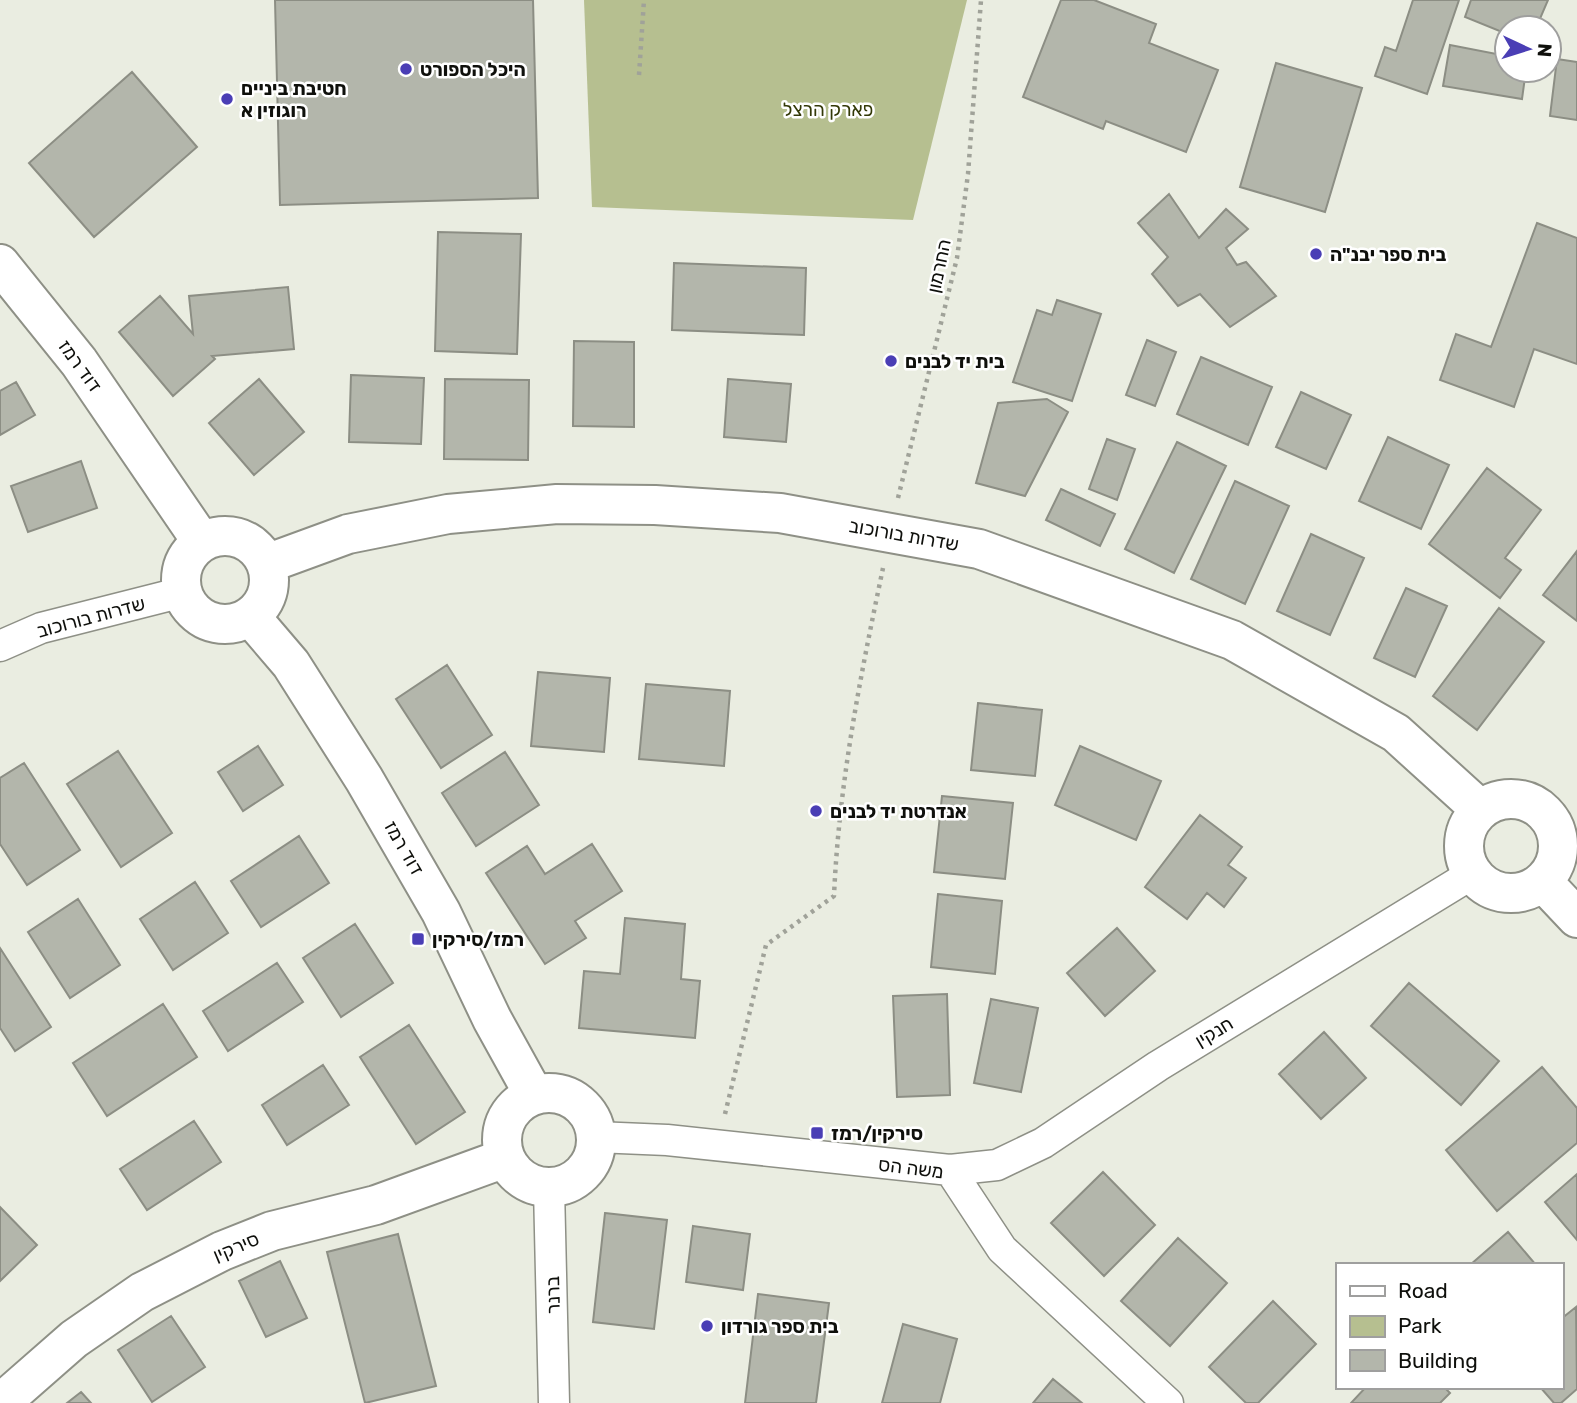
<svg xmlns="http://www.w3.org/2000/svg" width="1577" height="1403" viewBox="0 0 1577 1403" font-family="Rubik,Heebo,sans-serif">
<rect width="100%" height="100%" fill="#eaede1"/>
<path fill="#b6bf90" d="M584 0H967L913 220 592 207Z"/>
<path fill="#b3b6ab" stroke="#8c8e84" stroke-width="2" d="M275 0H533L538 198 280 205Z
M1061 0H1094L1156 24 1149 43 1218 70 1186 152 1106 121 1103 129 1023 97Z
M1413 0H1459L1427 94 1375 76 1385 47 1396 51Z
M1471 0H1548L1536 28H1507V34L1465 17Z
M1450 45 1507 56V70H1526L1522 99 1443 86Z
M1557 59 1577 62V120L1550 116Z
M1276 63 1362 88 1325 212 1240 187Z
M132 72 197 147 94 237 29 163Z
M1169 194 1199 238 1226 209 1248 229 1226 248 1237 265 1246 262 1276 296 1230 327 1200 294 1178 306 1152 274 1168 257 1138 223Z
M1537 223 1577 238V364L1534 349 1514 407 1440 380 1456 334 1491 347Z
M438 232 521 234 517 354 435 351Z
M674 263 806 268 804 335 672 330Z
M288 287 294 349 212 356 215 359 173 396 119 332 160 296 193 334 189 296Z
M1057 300 1101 314 1072 401 1013 382 1037 310 1052 315Z
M1147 340 1176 352 1155 406 1126 395Z
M574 341 634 342V427L573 426Z
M1201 357 1272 387 1248 445 1177 414Z
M351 375 424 378 421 444 349 442Z
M259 379 304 432 254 475 209 423Z
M445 379 529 380 528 460 444 459Z
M728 379 791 384 786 442 724 437Z
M16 382 35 415 0 435V391Z
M1301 392 1351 415 1326 469 1276 447Z
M1047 399 1068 412 1025 496 976 483 998 403Z
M1388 437 1449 465 1421 529 1359 501Z
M1107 439 1135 449 1117 500 1089 489Z
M1177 442 1226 466 1174 573 1125 549Z
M81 461 97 508 28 532 11 486Z
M1487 468 1541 510 1505 558 1521 570 1500 598 1429 544Z
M1235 481 1289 506 1245 604 1191 579Z
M1061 489 1115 514 1100 546 1046 520Z
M1311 534 1364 558 1330 635 1277 611Z
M1577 551V621L1543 595Z
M1406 588 1447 606 1415 677 1374 658Z
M1499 608 1544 642 1477 730 1433 696Z
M447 665 492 735 441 768 396 699Z
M538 672 610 678 604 752 531 746Z
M646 684 730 691 724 766 639 759Z
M978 703 1042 710 1035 776 971 770Z
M258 746 283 785 243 811 218 772Z
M1080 746 1161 781 1136 840 1055 805Z
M118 751 172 833 121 867 67 784Z
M505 752 539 805 476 846 442 793Z
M24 763 80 850 27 885 0 844V778Z
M942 796 1013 803 1005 879 934 872Z
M1200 815 1242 847 1228 865 1246 878 1224 907 1207 893 1187 919 1145 887Z
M299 836 329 883 261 927 231 881Z
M592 844 622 891 575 921 586 938 545 964 486 873 527 846 545 874Z
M195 882 228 933 173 970 140 919Z
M938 894 1002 901 995 974 931 967Z
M78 899 120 965 70 998 28 932Z
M625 918 685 924 681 979 700 981 695 1038 579 1028 584 971 620 974Z
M355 924 393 983 341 1017 303 958Z
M1117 928 1155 971 1105 1016 1067 973Z
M0 948 51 1027 15 1051 0 1028Z
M277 963 303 1002 228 1051 203 1011Z
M1409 983 1499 1061 1461 1105 1371 1026Z
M947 994 950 1095 897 1097 893 996Z
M991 999 1038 1008 1021 1092 974 1083Z
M163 1004 197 1057 107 1116 73 1063Z
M409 1025 465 1112 416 1144 360 1057Z
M1324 1032 1366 1078 1321 1119 1279 1074Z
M323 1065 349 1105 287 1145 262 1105Z
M1542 1067 1577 1108V1143L1497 1211 1446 1150Z
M194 1121 221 1162 147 1210 120 1169Z
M1103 1172 1155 1225 1104 1276 1051 1223Z
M1577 1174V1240L1545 1202Z
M0 1207 37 1245 0 1281Z
M605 1213 667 1220 654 1329 593 1322Z
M693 1226 750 1234 743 1290 686 1282Z
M1508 1232 1536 1265H1470Z
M398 1234 436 1386 365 1403 327 1252Z
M1178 1238 1227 1283 1170 1346 1121 1301Z
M280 1261 307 1318 266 1337 239 1281Z
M758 1294 829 1303 816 1403H745Z
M1273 1301 1316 1344 1258 1403H1246L1209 1367Z
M1576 1307 1577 1389 1561 1403H1554L1540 1387H1561V1319Z
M171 1316 205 1367 152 1402 118 1350Z
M903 1324 957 1339 940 1403H882Z
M1053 1379 1082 1403H1033Z
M1366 1387H1444L1450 1393 1440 1403H1351Z
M81 1392 91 1403H67Z"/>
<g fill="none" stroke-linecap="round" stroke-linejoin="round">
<defs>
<path id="street" d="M0 646 41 628 183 592
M596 1137 667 1140 950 1170 997 1165 1043 1143 1158 1066 1472 874
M950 1170 1002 1249 1168 1403
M549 1188 554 1403"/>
<path id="secondary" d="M0 264 79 362 202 542
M181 580a44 44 0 1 1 88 0a44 44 0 1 1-88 0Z
M266 564 348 534 448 514 557 504 655 505 780 513 979 549 1232 640 1396 733 1481 810
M250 616 291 664 364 779 441 912 492 1019 534 1095
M1464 846a47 47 0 1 1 94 0a47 47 0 1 1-94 0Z
M1543 882 1577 918
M502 1140a47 47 0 1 1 94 0a47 47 0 1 1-94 0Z
M1 1403 74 1339 142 1292 222 1251 272 1231 376 1205 505 1158"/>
</defs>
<use href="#street" stroke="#8e9086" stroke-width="33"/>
<use href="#secondary" stroke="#8e9086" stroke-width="42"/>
<path stroke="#a0a299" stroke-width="4.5" stroke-dasharray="3.5 5" stroke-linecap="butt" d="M639 75 644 0
M898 498 957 258 968 174 981 0
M725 1114 766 945 834 896C839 783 860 678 883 568"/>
<use href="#street" stroke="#fff" stroke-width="30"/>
<use href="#secondary" stroke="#fff" stroke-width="38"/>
</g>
<g fill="#4a3eb5" stroke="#fff" stroke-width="2.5">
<circle cx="406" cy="69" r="7"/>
<circle cx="227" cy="99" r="7"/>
<circle cx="1316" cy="254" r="7"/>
<circle cx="891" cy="361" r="7"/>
<circle cx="816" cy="811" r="7"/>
<rect x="411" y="932" width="14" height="14" rx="3.5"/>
<rect x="810" y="1126" width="14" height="14" rx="3.5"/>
<circle cx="707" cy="1326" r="7"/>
</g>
<g text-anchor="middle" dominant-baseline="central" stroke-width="5" stroke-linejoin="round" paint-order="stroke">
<g font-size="19" font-weight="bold" fill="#0f100c" stroke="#fff" text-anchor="start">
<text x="420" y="69">היכל הספורט</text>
<text x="241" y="88">חטיבת ביניים<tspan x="241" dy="22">רוגוזין א</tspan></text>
<text x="1330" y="254">בית ספר יבנ"ה</text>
<text x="905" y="361">בית יד לבנים</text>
<text x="830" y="811">אנדרטת יד לבנים</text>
<text x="432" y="939">רמז/סירקין</text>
<text x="831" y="1133">סירקין/רמז</text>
<text x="721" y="1326">בית ספר גורדון</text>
</g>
<g font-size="19" fill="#333907" stroke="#fff">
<text x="828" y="109">פארק הרצל</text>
</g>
<g font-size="19" fill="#0f100c" stroke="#fff">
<text transform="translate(939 266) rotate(-78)">החרמון</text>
<text transform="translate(80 366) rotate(54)">דוד רמז</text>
<text transform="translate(904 535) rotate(10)">שדרות בורוכוב</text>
<text transform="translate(91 617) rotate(-15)">שדרות בורוכוב</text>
<text transform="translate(404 848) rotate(60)">דוד רמז</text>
<text transform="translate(1214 1032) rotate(-31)">חנקין</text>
<text transform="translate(911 1168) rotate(7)">משה הס</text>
<text transform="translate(236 1247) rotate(-23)">סירקין</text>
<text transform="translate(553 1295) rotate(-91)">ברנר</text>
</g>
</g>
<rect x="1336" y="1263" width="228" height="126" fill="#ffffff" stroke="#9f9f9e" stroke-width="2"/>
<rect x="1350" y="1286" width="35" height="10" fill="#ffffff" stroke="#9f9f9e" stroke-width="2"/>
<text x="1398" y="1298" font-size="21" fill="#0f100c">Road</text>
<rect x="1350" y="1316" width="35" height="21" fill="#b6bf90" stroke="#9f9f9e" stroke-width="2"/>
<text x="1398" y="1333" font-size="21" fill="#0f100c">Park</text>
<rect x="1350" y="1350" width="35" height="21" fill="#b3b6ab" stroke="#9f9f9e" stroke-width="2"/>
<text x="1398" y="1368" font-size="21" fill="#0f100c">Building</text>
<g transform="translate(1528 49) rotate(94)"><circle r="33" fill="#ffffff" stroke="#9f9f9e" stroke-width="2"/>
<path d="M0-5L12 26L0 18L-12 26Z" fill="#4a3eb5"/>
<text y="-10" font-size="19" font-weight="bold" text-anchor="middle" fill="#0f100c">N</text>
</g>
</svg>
